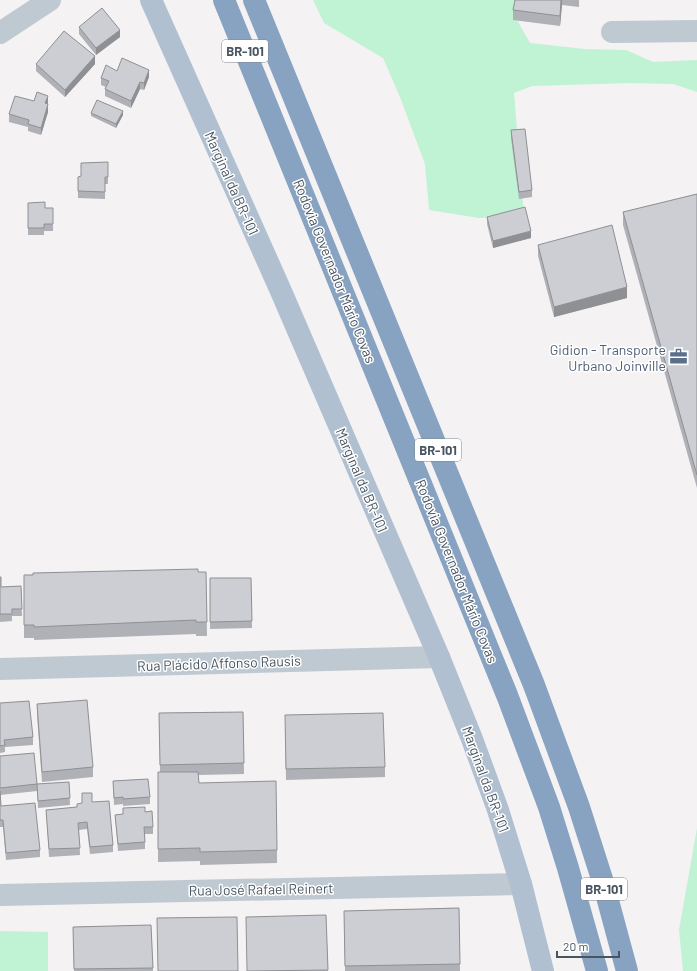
<svg xmlns="http://www.w3.org/2000/svg" width="697" height="971" viewBox="0 0 697 971" font-family="Barlow,sans-serif">
<rect width="100%" height="100%" fill="#f4f2f2"/>
<path fill="#c0f2d4" d="M313 0H517V20L530 43 585 49 626 50 653 62 697 60V92L673 84 629 83 532 86 514 93 524 216 479 218 429 210 425 164 400 97 383 58 324 23Z
M697 828V971H683L679 930Z
M0 931 48 932V971H0Z"/>
<g fill="none" stroke-linecap="round" stroke-linejoin="round">
<path stroke="#bfc9d1" stroke-width="22" d="M612 32 697 31
M0 33 50 0
M0 669 439 657
M0 895 521 884"/>
<path stroke="#b1c0d1" stroke-width="22" d="M151 0 280 289 439 657 472 739 498 810 521 884 543 971"/>
<path stroke="#88a3c2" stroke-width="22" d="M224 0 507 695 549 807 568 868 597 971
M254 0 534 685 579 807 603 882 627 971"/>
</g>
<path fill="#afb1b6" d="M515 0H579V7L562 5 560 26 513 20V10Z
M79 27 120 37 96 55 79 34Z
M36 64H95L65 97 36 71Z
M117 71 149 77 144 90 140 89 131 108 105 96V89L106 87 101 85V78Z
M34 101 48 103 47 104 48 112 41 135 28 131V127L9 122V114Z
M91 113 123 115 116 128 91 116Z
M511 130 532 190V197L519 199 511 138Z
M108 162V184H105V199L78 198V177L81 176Z
M697 194V488L623 225V212Z
M28 203 45 208H53V231H44V235H28Z
M487 217 531 238 493 248 487 224Z
M538 245 627 298 554 317 538 256Z
M206 572 207 636H196V634L34 640V638H24V575Z
M0 577 1 587 21 586 22 616H12V621L0 622Z
M210 578H251L252 628 210 629Z
M0 703 33 737V745L5 747V752L0 753Z
M37 704 93 767V777L42 782 37 715Z
M243 712 244 774 198 775 199 783 277 850V863L200 865V861L158 862V772H160L159 713Z
M285 726 385 767V777L286 780Z
M0 756 37 784V791L0 795 1 806 40 850V857L6 860 3 827H0Z
M113 781 150 797V804L123 806V804L114 805Z
M69 782 70 805 38 808 37 784Z
M92 802 113 845V852L90 854 87 829 79 830 80 855 49 857 46 810 77 807Z
M145 812 153 827V834H145V849L118 851 115 815Z
M459 908 460 971H345L344 911Z
M326 915 328 971H247Z
M151 925 153 971H74L73 927Z"/>
<path fill="#8f9094" d="M561 0H562V5L560 26V16Z
M120 30V37L96 55V48Z
M95 56V64L65 97V90Z
M149 70V77L144 90V83Z
M140 82V89L131 108V101Z
M48 96V103L45 111V103Z
M48 104V112L41 135V128Z
M123 111V115L116 128V124Z
M531 231V238L493 248V241Z
M627 287V298L554 317V307Z"/>
<path fill="#ccced4" stroke="#8f9094" d="M515 0H561L560 16 513 10Z
M102 8 120 30 96 48 79 27Z
M64 31 95 56 65 90 36 64Z
M122 58 149 70 144 83 140 82 131 101 105 89 109 81 101 78 106 65 117 71Z
M37 92 48 96 45 103 48 104 41 128 28 124 29 120 9 114 15 96 34 101Z
M97 100 123 111 116 124 91 113Z
M525 129 532 190 519 192 511 130Z
M108 162V177H105V192L78 191V177L81 176V163Z
M697 194V475L623 212Z
M45 202V208H53V224H44V228H28V203Z
M525 207 531 231 493 241 487 217Z
M612 225 627 287 554 307 538 245Z
M198 569V572H206L207 622H196V620L34 627V625H24V575H33V573Z
M0 577H1V587L21 586 22 609H12V614H0Z
M210 578H251L252 621 210 622Z
M87 700 93 767 42 772 37 704Z
M29 701 33 737 4 740 5 745 0 746V703Z
M243 712 244 763 160 765 159 713Z
M383 713 385 767 286 769 285 715Z
M34 753 37 784 0 788V756Z
M158 772H198L199 783 276 781 277 850 200 852V848L158 849Z
M148 779 150 797 123 799V797L114 798 113 781Z
M69 782 70 798 38 801 37 784Z
M0 791 1 806 35 803 40 850 6 853 3 820H0Z
M82 793H92V802L109 801 113 845 90 847 87 822 78 823 80 848 49 849 46 810 77 807V804L82 803Z
M145 807V812L152 811 153 827H144L145 842 118 844 115 815 123 814V808Z
M459 908 460 964 345 966 344 911Z
M326 915 328 970 247 971 246 917Z
M237 917 238 971H158L157 918Z
M151 925 153 968 74 969 73 927Z"/>
<defs>
<symbol id="office-bare" viewBox="-9 -9 18 18"><path d="M-6-3h4V-5.5h4V-3h4V5H-6ZM-1-4.5V-3h2v-1.5ZM-6 0V1H6V0Z" fill="#5c6f8a" stroke="#fff" stroke-width="2.5" paint-order="stroke"/></symbol>
</defs>
<g fill-rule="evenodd">
<use href="#office-bare" x="666" y="344" width="25" height="25"/>
</g>
<g text-anchor="middle" dominant-baseline="central" stroke-width="3" stroke-linejoin="round" paint-order="stroke">
<g fill="#fff" stroke="#7f8790" stroke-width="1">
<rect x="222" y="40" width="46" height="22" rx="3"/>
<rect x="415" y="439" width="46" height="22" rx="3"/>
<rect x="581" y="878" width="46" height="22" rx="3"/>
</g>
<g font-size="13" font-weight="bold" fill="#485460">
<text x="245" y="51">BR-101</text>
<text x="438" y="450">BR-101</text>
<text x="604" y="889">BR-101</text>
</g>
<g font-size="14" fill="#485460" stroke="#fff">
<text transform="translate(232 183) rotate(66)">Marginal da BR-101</text>
<text transform="translate(335 271) rotate(68)">Rodovia Governador Mário Covas</text>
<text transform="translate(362 480) rotate(67)">Marginal da BR-101</text>
<text transform="translate(457 571) rotate(68)">Rodovia Governador Mário Covas</text>
<text transform="translate(219 663) rotate(-2)">Rua Plácido Affonso Rausis</text>
<text transform="translate(486 779) rotate(70)">Marginal da BR-101</text>
<text transform="translate(261 889) rotate(-1)">Rua José Rafael Reinert</text>
</g>
<g font-size="14" fill="#4e5e75" stroke="#fff" text-anchor="end">
<text x="666" y="349">Gidion - Transporte<tspan x="666" dy="16">Urbano Joinville</tspan></text>
</g>
</g>
<path d="M557 951v6h62v-6" fill="none" stroke="#485460" stroke-width="2"/>
<text x="563" y="951" font-size="12" fill="#485460" stroke="#ffffff" stroke-width="3" paint-order="stroke">20 m</text>
</svg>
